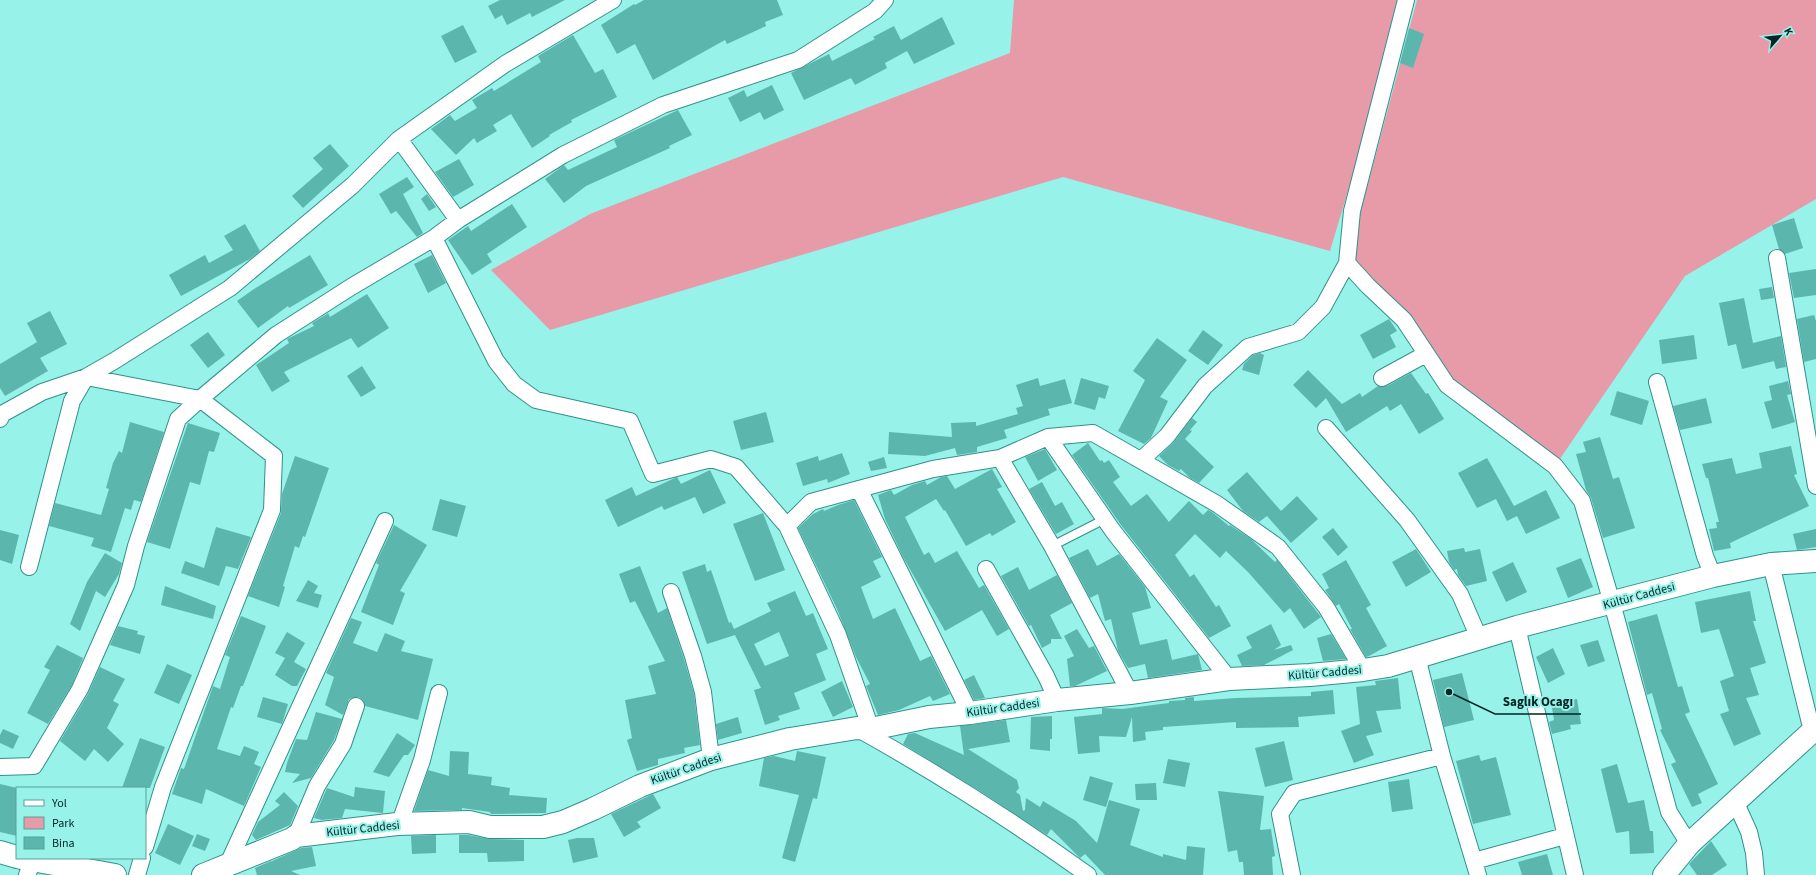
<svg xmlns="http://www.w3.org/2000/svg" width="1816" height="875" viewBox="0 0 1816 875" font-family="'Source Sans 3',sans-serif">
<rect width="100%" height="100%" fill="#97f2e9"/>
<path fill="#e79aa8" d="M1014 0H1405L1330 251 1063 177 550 330 491 270 590 214 1010 53Z
M1417 0H1816V199L1685 276 1555 466 1447 385 1347 263Z"/>
<path fill="#5bb7ae" fill-rule="evenodd" d="M500 0H565L532 17 530 13 507 25 502 15 495 19 488 6Z
M644 0H777L783 15 765 22 766 26 727 44 725 40 653 80 635 44 617 54 601 25 634 4 635 5Z
M942 17 955 44 914 64 907 51 885 63 887 68 855 85 851 78 804 100 791 73 829 54 832 61 875 39 873 37 894 26 901 40Z
M463 25 477 52 455 63 441 36Z
M1409 28 1424 34 1413 68 1400 63Z
M573 35 595 73 603 69 617 97 571 120 572 122 549 135 550 136 532 148 511 114 493 125 497 131 477 143 474 138 456 155 431 129 450 115 455 121 477 108 472 100 492 88 494 91 541 62 538 56Z
M772 85 784 110 764 120 760 112 740 122 728 98 744 90 747 97Z
M678 110 692 135 669 146 670 148 586 186 564 203 545 179 564 165 568 170 617 147 614 140Z
M330 144 349 166 303 208 292 196 323 169 313 158Z
M459 159 474 185 453 197 435 172Z
M407 177 414 187 403 194 423 233 417 237 396 211 391 214 379 194Z
M427 194 436 207 429 211 421 199Z
M512 204 527 227 487 254 492 262 472 275 448 240 468 226 471 231Z
M1794 218 1803 248 1785 254 1779 249 1772 225Z
M245 224 260 251 250 259 181 296 169 275 205 255 209 263 233 250 224 236Z
M310 255 328 285 289 308 288 306 258 328 237 301 254 289Z
M432 255 446 283 428 293 414 264Z
M1816 269V295L1794 298 1789 273Z
M1772 287 1774 298 1761 300 1759 289Z
M367 294 389 328 358 348 351 338 284 372 290 381 272 392 256 365 289 343 287 339 314 326 312 323 327 314 328 313 330 317Z
M1744 298 1753 343 1781 336 1786 367 1776 369 1774 361 1742 369 1736 344 1728 346 1719 303Z
M50 311 67 344 40 358 48 371 5 396 0 388V364L37 342 27 323Z
M1814 315 1816 321V359L1804 362 1797 319Z
M1389 319 1397 331 1390 335 1396 347 1373 359 1360 335Z
M1203 330 1223 345 1208 365 1188 351Z
M208 332 225 355 208 368 190 345Z
M1694 335 1697 359 1662 364 1659 340Z
M1157 338 1187 360 1160 397 1168 401 1151 438 1144 444 1118 431 1145 380 1133 371Z
M1260 353 1264 355 1259 375 1242 370 1244 364 1253 355Z
M362 366 376 388 361 397 347 376Z
M1308 370 1342 404 1360 393 1362 397 1378 386H1387L1411 373 1426 394 1428 393 1444 419 1419 434 1401 404 1390 411 1387 406 1346 432 1326 398 1316 408 1293 385Z
M1038 378 1040 386 1065 379 1072 403 1048 409 1050 415 1004 430 1007 438 977 447V452L957 455 955 448 925 456 888 454 889 432 952 437 951 423 976 422V426L1018 414 1016 408 1023 406 1016 385Z
M1081 378 1109 386 1105 399 1099 397 1095 410 1074 404Z
M1788 381 1791 394 1787 395 1795 422 1772 429 1764 402 1772 400 1769 386Z
M1617 391 1649 401 1642 425 1610 415Z
M1706 398 1712 423 1680 430 1673 406Z
M766 412 774 442 741 450 733 421Z
M1192 418 1197 422 1190 430 1192 431 1185 439 1214 467 1199 483 1190 478 1181 469 1179 471 1168 465 1159 456 1174 442Z
M130 422 164 432 141 502 134 500 131 510 125 508 111 552 91 546 94 538 49 526 55 503 101 515 109 489 106 488 113 463 119 451 122 453Z
M188 423 220 433 214 452 209 451 200 485 190 482 170 549 147 542Z
M1600 437 1613 479 1619 477 1635 528 1603 538 1591 498 1586 490 1576 454 1586 452 1583 442Z
M1088 443 1100 461 1102 460 1104 463 1109 460 1120 477 1113 482 1131 506 1147 494 1169 522 1189 501 1203 515 1208 510 1212 512 1229 526 1230 525 1251 539 1275 562 1277 560 1321 617 1304 629 1290 608 1284 613 1248 572 1226 551 1220 558 1195 534 1175 555 1190 577 1194 574 1216 607 1219 605 1231 626 1209 638 1121 525 1072 455Z
M1791 446 1797 474 1794 475 1809 506 1730 543 1731 548 1714 551 1709 529 1717 528 1716 522H1719L1708 478H1706L1702 464 1732 458 1736 474 1762 468 1759 453Z
M1045 449 1057 470 1038 481 1025 457Z
M842 453 850 474 828 483 827 479 803 486 796 463 818 456 819 461Z
M295 456 329 468 305 537 303 536 299 548 295 546 283 586 285 587 279 607 248 596 281 513 282 494Z
M884 457 887 468 871 471 868 462Z
M1487 458 1514 506 1546 490 1560 518 1526 534 1517 516 1507 521 1496 499 1477 508 1458 473Z
M992 469 1002 487 997 489 1016 522 992 536 990 533 966 546 945 510 944 511 936 499 905 517 924 555 929 552 935 563 957 551 979 588 984 585 1009 629 997 636 982 610 945 631 903 557 885 519 878 495 891 490 894 495 912 485 925 481 927 485 941 477 947 476 955 489Z
M710 470 726 503 703 514 695 497 664 510 662 506 618 527 605 500 632 487 636 496 677 477 681 484Z
M1247 472 1281 511 1297 496 1318 519 1291 543 1267 516 1259 522 1243 511 1227 490Z
M1042 482 1055 506 1062 502 1074 524 1056 534 1029 489Z
M440 499 466 506 457 537 432 530Z
M854 500 882 557 873 561 881 577 861 587 873 619 895 608 920 661 931 656 950 694 933 701 930 696 899 710 878 715 866 686 870 684 856 657 837 609 798 528 813 514 823 509 824 511 838 505Z
M763 513 785 570 755 581 733 524Z
M394 525 427 545 400 591 405 593 393 625 361 612 379 565 376 563Z
M216 527 251 537 238 569 226 566 219 586 181 573 185 561 204 568Z
M1333 528 1348 547 1338 556 1322 537Z
M1816 529V547L1797 550 1793 534Z
M0 530 19 535 12 564 0 560Z
M1464 548 1465 552 1480 549 1487 581 1466 586 1458 575 1457 569 1454 570 1449 562 1447 551Z
M1088 549 1097 566 1119 554 1145 587 1151 608 1132 613 1140 645 1167 639 1172 660 1198 654 1202 670 1148 678 1145 664 1128 668 1118 651 1111 619 1105 621 1098 594 1090 598 1069 558Z
M1416 549 1431 572 1406 587 1392 562Z
M105 553 122 563 119 574 105 597 96 591 80 631 70 624 87 582Z
M1581 558 1593 587 1568 598 1556 568Z
M1346 560 1371 605 1366 608 1387 646 1369 656 1366 657 1350 629H1352L1339 604 1336 606 1325 590 1329 588 1322 574Z
M1513 562 1527 592 1506 602 1492 572Z
M705 564 707 572 711 570 729 623 731 622 734 629 771 611 767 603 795 591 806 616 813 613 828 649 816 654 826 680 794 693 800 709 778 716 780 720 765 725 754 690 761 688 735 635 707 644 682 572ZM779 632 789 656 765 666 754 644Z
M640 566 658 613 667 608 684 659 694 694 700 745 684 748 685 753 658 759V765L637 771 627 740 632 738 625 700 656 694 648 666 665 661 635 601 630 603 619 574Z
M1018 567 1029 590 1057 575 1072 603 1050 615 1062 639H1051V643L1042 648 1031 625 1029 626 1001 576Z
M308 580 318 586 314 593 322 595 318 608 296 601Z
M165 586 216 606 213 619 161 605Z
M1750 591 1756 621H1753L1766 663 1750 668 1759 695 1746 698 1761 734 1734 746 1720 714 1729 711 1720 681 1734 676 1719 629 1701 633 1695 602Z
M1657 614 1678 687 1682 686 1690 712 1685 714 1718 784 1698 794 1702 803 1692 807 1671 764 1676 762 1660 730 1662 729 1652 693 1647 695 1628 622Z
M241 616 266 626 243 686H241L233 708 231 707 217 749 240 756 244 746 259 752 254 764 261 767 244 806 206 789 202 804 172 794 181 768 184 769 213 686 220 689 230 657 225 655Z
M351 618 362 622 353 643 377 652 385 633 405 641 401 651 433 659 418 720 365 706 363 700 359 697 349 699 343 715 325 705 334 677 326 673Z
M1271 624 1281 645 1274 650 1291 645 1293 650 1264 665 1242 666 1237 655 1252 648 1246 637Z
M118 626 138 631 137 634 145 636 140 654 110 645Z
M1077 629 1089 648 1094 646 1107 671 1075 686H1070L1067 659 1074 656 1064 636Z
M287 632 305 643 294 662 306 669 297 686H292L275 675 285 658 275 653Z
M1331 634 1346 659 1323 661 1317 638Z
M1598 640 1605 661 1588 667 1580 645Z
M57 645 83 658 72 685 48 724 27 713 50 670 44 667Z
M1553 648 1565 674 1548 683 1536 657Z
M167 664 192 675 179 704 154 693Z
M100 667 125 679 113 701 119 704 107 728 124 744 108 762 94 749 85 761 60 741 88 694Z
M1462 673 1474 720 1444 727 1433 680Z
M974 675 985 698 974 700 964 680Z
M1398 678 1401 709 1376 711 1382 732 1366 736 1374 755 1354 763 1341 731 1360 724 1356 687 1376 685 1375 681Z
M842 681 853 707 833 717 821 692Z
M1333 690 1335 714 1298 717 1299 727 1236 728V722L1163 727V730L1145 732 1146 740 1133 742 1132 717 1126 737 1099 736 1100 752 1078 754 1074 717 1102 714V708L1122 709 1169 703V701L1185 700V698L1194 697V701L1236 698 1311 696V692Z
M263 697 288 704 282 724 257 717Z
M1577 699 1581 724 1570 725 1571 729 1552 734 1549 722 1554 720 1551 702Z
M316 712 342 719 334 740 311 778 292 783 300 774 285 772 287 763 296 739 307 740Z
M1052 716V739H1050V751L1030 749 1031 717Z
M738 717 742 733 718 740 716 724Z
M1006 720 1010 742 968 749 1017 780 1019 788 1016 792 1020 795 1023 811 1025 810 1026 798 1040 807 1043 801 1076 821 1097 843 1109 800 1140 809 1130 845 1163 857V854L1186 860 1187 846 1205 848 1203 875H1105L1085 854 1080 858 1051 829 1047 835 980 791 903 744 908 734 915 733 964 755 960 726Z
M3 729 19 736 13 749 0 743V735Z
M397 733 415 745 408 755H404L389 777 373 772Z
M140 738 165 747 150 788H122Z
M1284 741 1293 780 1265 787 1255 748Z
M450 751 469 752 468 774 492 777 491 785 510 788 509 795 547 798 546 813 491 814 490 812 462 808V810L414 811 428 770 449 776Z
M797 751 826 757 817 799 813 798 795 862 782 858 799 795 759 786 764 758 774 756 795 761Z
M1479 755 1481 761 1496 757 1511 815 1473 824 1456 761Z
M1168 759 1190 763 1185 787 1163 783Z
M1617 764 1628 803 1644 800 1650 831H1653L1654 853 1630 854 1629 831 1616 833 1601 769Z
M1090 776 1113 783 1106 807 1083 800Z
M1409 779 1413 809 1392 812 1388 782Z
M1156 783 1157 800H1136L1135 784Z
M0 784 17 788V836L0 832Z
M355 787 385 791 383 813 345 809 342 818 322 820 314 818 327 788 354 797Z
M1218 791 1264 796 1260 830 1271 829 1275 856 1272 857 1273 875H1244L1243 862H1239L1237 850 1228 852Z
M284 792 298 806 290 825 256 840 252 835 258 822 280 805 275 801Z
M653 794 661 808 637 822 641 827 624 837 611 814Z
M168 824 194 836 180 865 155 853Z
M197 834 210 839 205 851 192 846Z
M436 835V853L412 854 411 836Z
M459 835H468L490 839 524 840V861L488 862 487 853H459Z
M577 838H594L598 857 573 863 568 840Z
M1711 841 1727 865 1712 875H1697L1689 864Z
M312 847 316 866 291 871 300 875H257L255 868 271 861 273 862 272 861 301 848Z
M1547 854 1553 875H1522L1518 862Z"/>
<g fill="none" stroke-linecap="round" stroke-linejoin="round">
<defs>
<path id="lane" d="M1052 546 1105 519"/>
<path id="street" d="M1406 0 1352 211 1347 263 1368 286 1404 320 1447 385 1555 466 1582 501 1612 603 1669 812 1689 844
M399 139 458 220
M434 238 496 361 514 384 536 400 630 421 653 474 711 459 736 467 787 526 838 635 871 729
M1777 258 1816 486
M1382 378 1426 354
M1657 382 1705 556 1713 576
M0 419 2 414 42 392 86 377 114 361 230 288 353 185 399 139 505 64 613 0
M1326 428 1407 520 1460 594 1479 638
M1048 437 1113 531 1229 679
M1000 458 1052 546 1130 693
M1141 460 1167 436 1205 386 1248 347 1298 332 1323 307 1347 263
M859 489 970 713
M787 526 811 502 933 469 1000 458 1048 437 1093 433 1217 504 1278 547 1326 607 1363 670
M1771 564 1812 731
M29 567 72 401 86 377 200 399 274 456 272 510 163 787 145 847
M986 569 1046 676 1057 700
M671 592 693 656 703 692 711 759
M1517 627 1575 875
M1417 657 1442 756 1478 875
M858 729C937 773 1014 822 1088 875
M0 767 34 766 80 689 126 585 136 546 178 419 200 399 276 335 351 287 434 238 458 220 563 155 663 105 798 60 875 11 885 0
M1735 801 1749 832 1754 853 1756 875
M399 825 422 760 439 693
M296 836 317 786 343 744 356 706
M1474 861 1565 836
M227 866 385 521
M27 875 33 861
M137 875 142 858
M1292 875 1280 814 1294 793 1442 756"/>
<path id="secondary" d="M0 852 17 857
M21 858 115 875
M203 875 292 839 296 836 397 824 469 822 490 827H543L563 822 593 809 640 786 711 759 790 739 857 728 871 729 929 717 970 713 1057 700 1130 693 1229 679 1310 675 1363 670 1388 666 1517 627 1713 576 1771 564 1816 561
M1664 875 1689 844 1816 728"/>
</defs>
<use href="#lane" stroke="#32918a" stroke-width="10"/>
<use href="#street" stroke="#32918a" stroke-width="18"/>
<use href="#secondary" stroke="#32918a" stroke-width="24"/>
<use href="#lane" stroke="#fff" stroke-width="8"/>
<use href="#street" stroke="#fff" stroke-width="16"/>
<use href="#secondary" stroke="#fff" stroke-width="22"/>
</g>
<g text-anchor="middle" dominant-baseline="central" stroke-width="4" stroke-linejoin="round" paint-order="stroke">
<g font-size="12" fill="#002623" stroke="#97f2e9">
<text transform="translate(1639 596) rotate(-15)">Kültür Caddesi</text>
<text transform="translate(1325 673) rotate(-5)">Kültür Caddesi</text>
<text transform="translate(1003 708) rotate(-8)">Kültür Caddesi</text>
<text transform="translate(686 769) rotate(-19)">Kültür Caddesi</text>
<text transform="translate(363 829) rotate(-6)">Kültür Caddesi</text>
</g>
</g>
<path fill="none" stroke="#002623" stroke-width="1.5" d="M1449 692L1495 714H1581"/>
<circle fill="#002623" stroke="#97f2e9" stroke-width="1.5" cx="1449" cy="692" r="4"/>
<g font-size="13" text-anchor="middle" font-weight="bold" fill="#002623" stroke="#97f2e9" stroke-width="4" stroke-linejoin="round" paint-order="stroke">
<text x="1538" y="706">Saglık Ocagı</text>
</g>
<rect x="16" y="787" width="130" height="72" fill="#97f2e9" stroke="#5ba09a"/>
<rect x="24" y="800" width="20" height="6" fill="#ffffff" stroke="#5ba09a"/>
<text x="52" y="807" font-size="12" fill="#002623">Yol</text>
<rect x="24" y="817" width="20" height="12" fill="#e79aa8" stroke="#5ba09a"/>
<text x="52" y="827" font-size="12" fill="#002623">Park</text>
<rect x="24" y="837" width="20" height="12" fill="#5bb7ae" stroke="#5ba09a"/>
<text x="52" y="847" font-size="12" fill="#002623">Bina</text>
<g transform="translate(1780 36) rotate(62)" stroke="#97f2e9" stroke-width="3" paint-order="stroke">
<path d="M0-3L7 15L0 10L-7 15Z" fill="#002623"/>
<text y="-6" font-size="11" font-weight="bold" text-anchor="middle" fill="#002623">K</text>
</g>
</svg>
